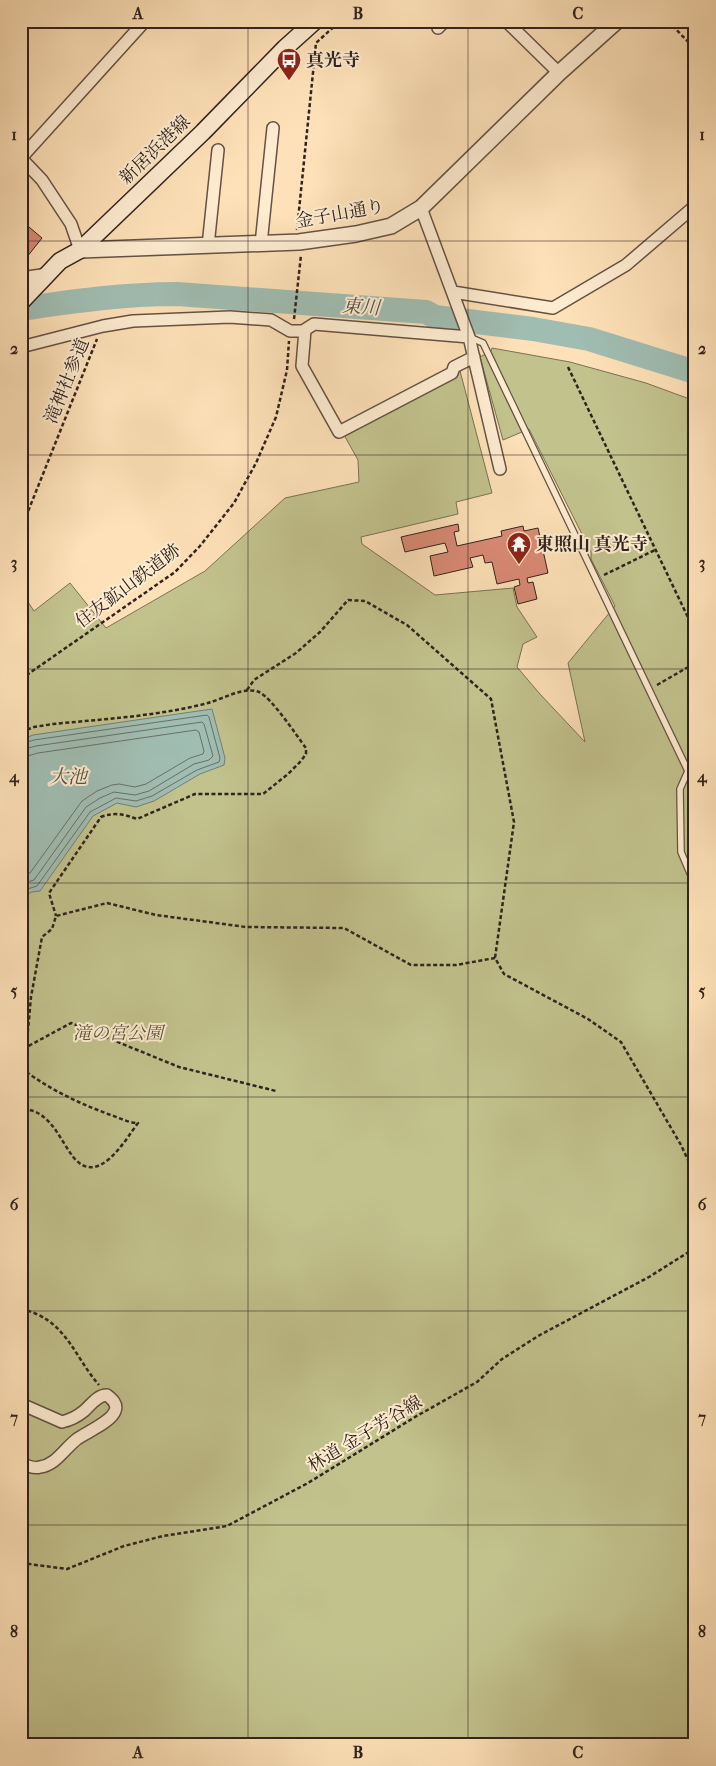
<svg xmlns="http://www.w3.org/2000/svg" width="716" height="1766" viewBox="0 0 716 1766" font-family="'IM FELL French Canon','Noto Serif JP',serif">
<rect width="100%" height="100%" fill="#fee1b8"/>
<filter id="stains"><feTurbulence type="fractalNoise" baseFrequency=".004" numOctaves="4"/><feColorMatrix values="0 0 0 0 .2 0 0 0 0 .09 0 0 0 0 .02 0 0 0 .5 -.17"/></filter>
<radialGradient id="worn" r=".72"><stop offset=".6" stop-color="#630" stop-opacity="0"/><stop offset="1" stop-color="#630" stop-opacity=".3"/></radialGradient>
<path fill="#c2c28d" stroke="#797256" d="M492 348 570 362 646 383 695 401V1745H21V600L26 599 34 611 70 583 106 628 205 571 285 498 359 482 358 460 344 435 459 367 492 493 456 502 458 514 361 537 362 544 435 595 513 588 517 607 537 637 523 644 517 667 539 693 585 742 568 663 615 606 591 559V552L529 429 503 440 480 357 491 351Z"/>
<path fill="#a0bdb2" stroke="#737f77" d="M212 709 225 758 224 765 200 774 154 801 136 807 117 803 93 816 40 891 32 892 21 897V740L33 735Z"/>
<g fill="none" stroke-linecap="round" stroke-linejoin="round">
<path stroke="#687068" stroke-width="1" d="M21 744 34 740 207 715 209 717 220 758 219 762 197 770 152 796 136 801 116 798 90 812 37 886 21 891
M21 750 36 746 202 722 204 724 213 756 209 760 194 764 149 791 135 795 114 792 100 798 86 807 34 880 21 884
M21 758 38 753 196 730 199 732 204 751 203 754 190 758 146 784 135 787 119 784 112 785 97 791 82 801 30 873 21 876"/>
<path stroke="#a0bdb2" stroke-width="24" d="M21 309C73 301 125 294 177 294L426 312 435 317 533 329 589 339 695 372"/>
</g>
<path fill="#da8a76" stroke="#30231e" d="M29 227 42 238 23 262 21 260V236Z
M458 524 459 531 454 532 457 546 502 536 501 531 523 526 524 531 538 528 548 573 527 578 528 583 533 582 537 599 518 604 514 587 520 585 519 579 497 584 492 562 485 563 483 555 470 558 473 567 434 576 430 556 448 552 445 543 405 552 401 537Z"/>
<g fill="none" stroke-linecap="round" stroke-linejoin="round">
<defs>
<path id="service" d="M469 337 483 343 688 771 680 789 681 852 695 885"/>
<path id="minor" d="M506 21 559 73
M438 28 445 21
M21 158 145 21
M21 158 42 180 71 224 80 250
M421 208 469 337 500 469
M261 244 273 128
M208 246 218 150
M21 278 48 274
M453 292 553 308 626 265 695 206
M305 330 302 366 339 432 452 373 454 367 474 357
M21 347 103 326 133 321 230 317 271 320 290 331H303L314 324 469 337
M21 1404 62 1422C70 1420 78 1416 84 1411 91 1405 97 1395 107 1395 112 1399 118 1404 115 1411 111 1422 87 1432 77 1439 65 1448 56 1465 40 1467 34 1469 27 1466 21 1463"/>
<path id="tertiary" d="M80 250 299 242 356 234 391 226 421 208 559 73 617 21"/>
<path id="secondary" d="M21 302 60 261 80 250 203 132 285 48 315 21"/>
</defs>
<use href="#service" stroke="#645244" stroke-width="8"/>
<use href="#minor" stroke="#645244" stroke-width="14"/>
<use href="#tertiary" stroke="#645244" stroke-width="18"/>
<use href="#secondary" stroke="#30231e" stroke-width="19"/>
<path stroke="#30231e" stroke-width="2.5" stroke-dasharray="4 2.5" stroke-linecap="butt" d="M668 21 695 49
M297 230 316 43 340 21
M294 319 301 255
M568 367 695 632
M21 529 97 339
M604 575 655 550
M21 679 175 572 200 546 234 503 256 463 276 417 287 370 289 341
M657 685 695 663
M247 690 254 680 296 653 320 632 348 600 365 601 407 625 491 699 514 822 495 958
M21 732 34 727 53 724C105 719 158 716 208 703 223 699 244 686 259 692 272 698 296 735 306 748V754L301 761 288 774 263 794H195L137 819C124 814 114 812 101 817L49 893 56 916
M23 1049 71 1023 179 1067 276 1091
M21 1050 27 1041 31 997 42 937 52 929 56 916 107 903 156 915 246 927 344 928 411 965H456L495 958 504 974 588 1019 621 1042 681 1145 695 1175
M21 1068C49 1089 76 1102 108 1114 118 1117 128 1123 138 1123 125 1140 99 1187 74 1158 59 1139 50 1109 21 1109
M21 1309C66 1319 73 1355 99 1385
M21 1563 67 1569 124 1546 163 1536 227 1526 308 1483 415 1417 477 1382 502 1359 538 1336 649 1277 695 1248"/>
<use href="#service" stroke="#feecd1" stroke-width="5.5"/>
<use href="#minor" stroke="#feecd1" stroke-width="11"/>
<use href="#tertiary" stroke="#feecd1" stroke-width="15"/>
<use href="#secondary" stroke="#feecd1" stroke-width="16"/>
</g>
<path fill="none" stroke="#30231e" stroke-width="1" stroke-opacity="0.55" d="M248 21V1745M468 21V1745M21 241H695M21 455H695M21 669H695M21 883H695M21 1097H695M21 1311H695M21 1525H695"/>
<defs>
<symbol id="bus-pin" viewBox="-11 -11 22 30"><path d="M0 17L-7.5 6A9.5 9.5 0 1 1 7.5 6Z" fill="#8f2418" stroke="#feecd1"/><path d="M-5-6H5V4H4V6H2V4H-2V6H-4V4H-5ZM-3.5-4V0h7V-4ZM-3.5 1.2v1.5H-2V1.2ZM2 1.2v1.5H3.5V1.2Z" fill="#fff"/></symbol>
<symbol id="temple-pin" viewBox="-11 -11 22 30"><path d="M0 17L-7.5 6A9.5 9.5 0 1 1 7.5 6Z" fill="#8f2418" stroke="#feecd1"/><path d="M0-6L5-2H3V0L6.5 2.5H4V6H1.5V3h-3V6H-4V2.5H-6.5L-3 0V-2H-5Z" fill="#fff"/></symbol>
</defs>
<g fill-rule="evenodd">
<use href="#bus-pin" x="275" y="46" width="28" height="38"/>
<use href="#temple-pin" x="505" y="530" width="28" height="38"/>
</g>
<g text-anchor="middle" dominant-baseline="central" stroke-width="4" stroke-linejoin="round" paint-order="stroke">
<g font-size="18" font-weight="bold" fill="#30231e" stroke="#feecd1" text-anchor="start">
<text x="306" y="60">真光寺</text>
<text x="536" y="544">東照山 真光寺</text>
</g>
<g font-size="18" fill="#30231e" stroke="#feecd1">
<text transform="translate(155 150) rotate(-44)">新居浜港線</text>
<text transform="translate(340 214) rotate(-10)">金子山通り</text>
<text transform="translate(67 381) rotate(-68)">滝神社参道</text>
<text transform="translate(128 586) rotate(-37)">住友鉱山鉄道跡</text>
<text transform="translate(365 1434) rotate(-31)">林道 金子芳谷線</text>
</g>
<g font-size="18" font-style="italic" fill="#5c533f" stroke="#feecd1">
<text x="118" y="1033">滝の宮公園</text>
</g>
<g font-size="19" font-style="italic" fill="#52514a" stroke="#feecd1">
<text transform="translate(361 307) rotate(4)">東川</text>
<text x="68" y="777">大池</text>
</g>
</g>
<rect width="716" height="1766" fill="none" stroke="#fee1b8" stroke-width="55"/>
<rect x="28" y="28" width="660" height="1710" fill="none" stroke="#30231e" stroke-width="2"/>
<g font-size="16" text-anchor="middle" font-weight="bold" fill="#30231e">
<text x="138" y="19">A</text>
<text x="358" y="19">B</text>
<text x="578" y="19">C</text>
<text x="14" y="140">1</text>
<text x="702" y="140">1</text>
<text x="14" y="354">2</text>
<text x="702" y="354">2</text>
<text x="14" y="568">3</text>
<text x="702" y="568">3</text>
<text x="14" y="782">4</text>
<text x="702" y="782">4</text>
<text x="14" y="996">5</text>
<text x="702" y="996">5</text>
<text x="14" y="1210">6</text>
<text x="702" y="1210">6</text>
<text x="14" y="1423">7</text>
<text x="702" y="1423">7</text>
<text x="14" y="1637">8</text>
<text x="702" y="1637">8</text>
<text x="138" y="1758">A</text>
<text x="358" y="1758">B</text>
<text x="578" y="1758">C</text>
</g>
<rect width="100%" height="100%" filter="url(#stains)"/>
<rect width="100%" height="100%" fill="url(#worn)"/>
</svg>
